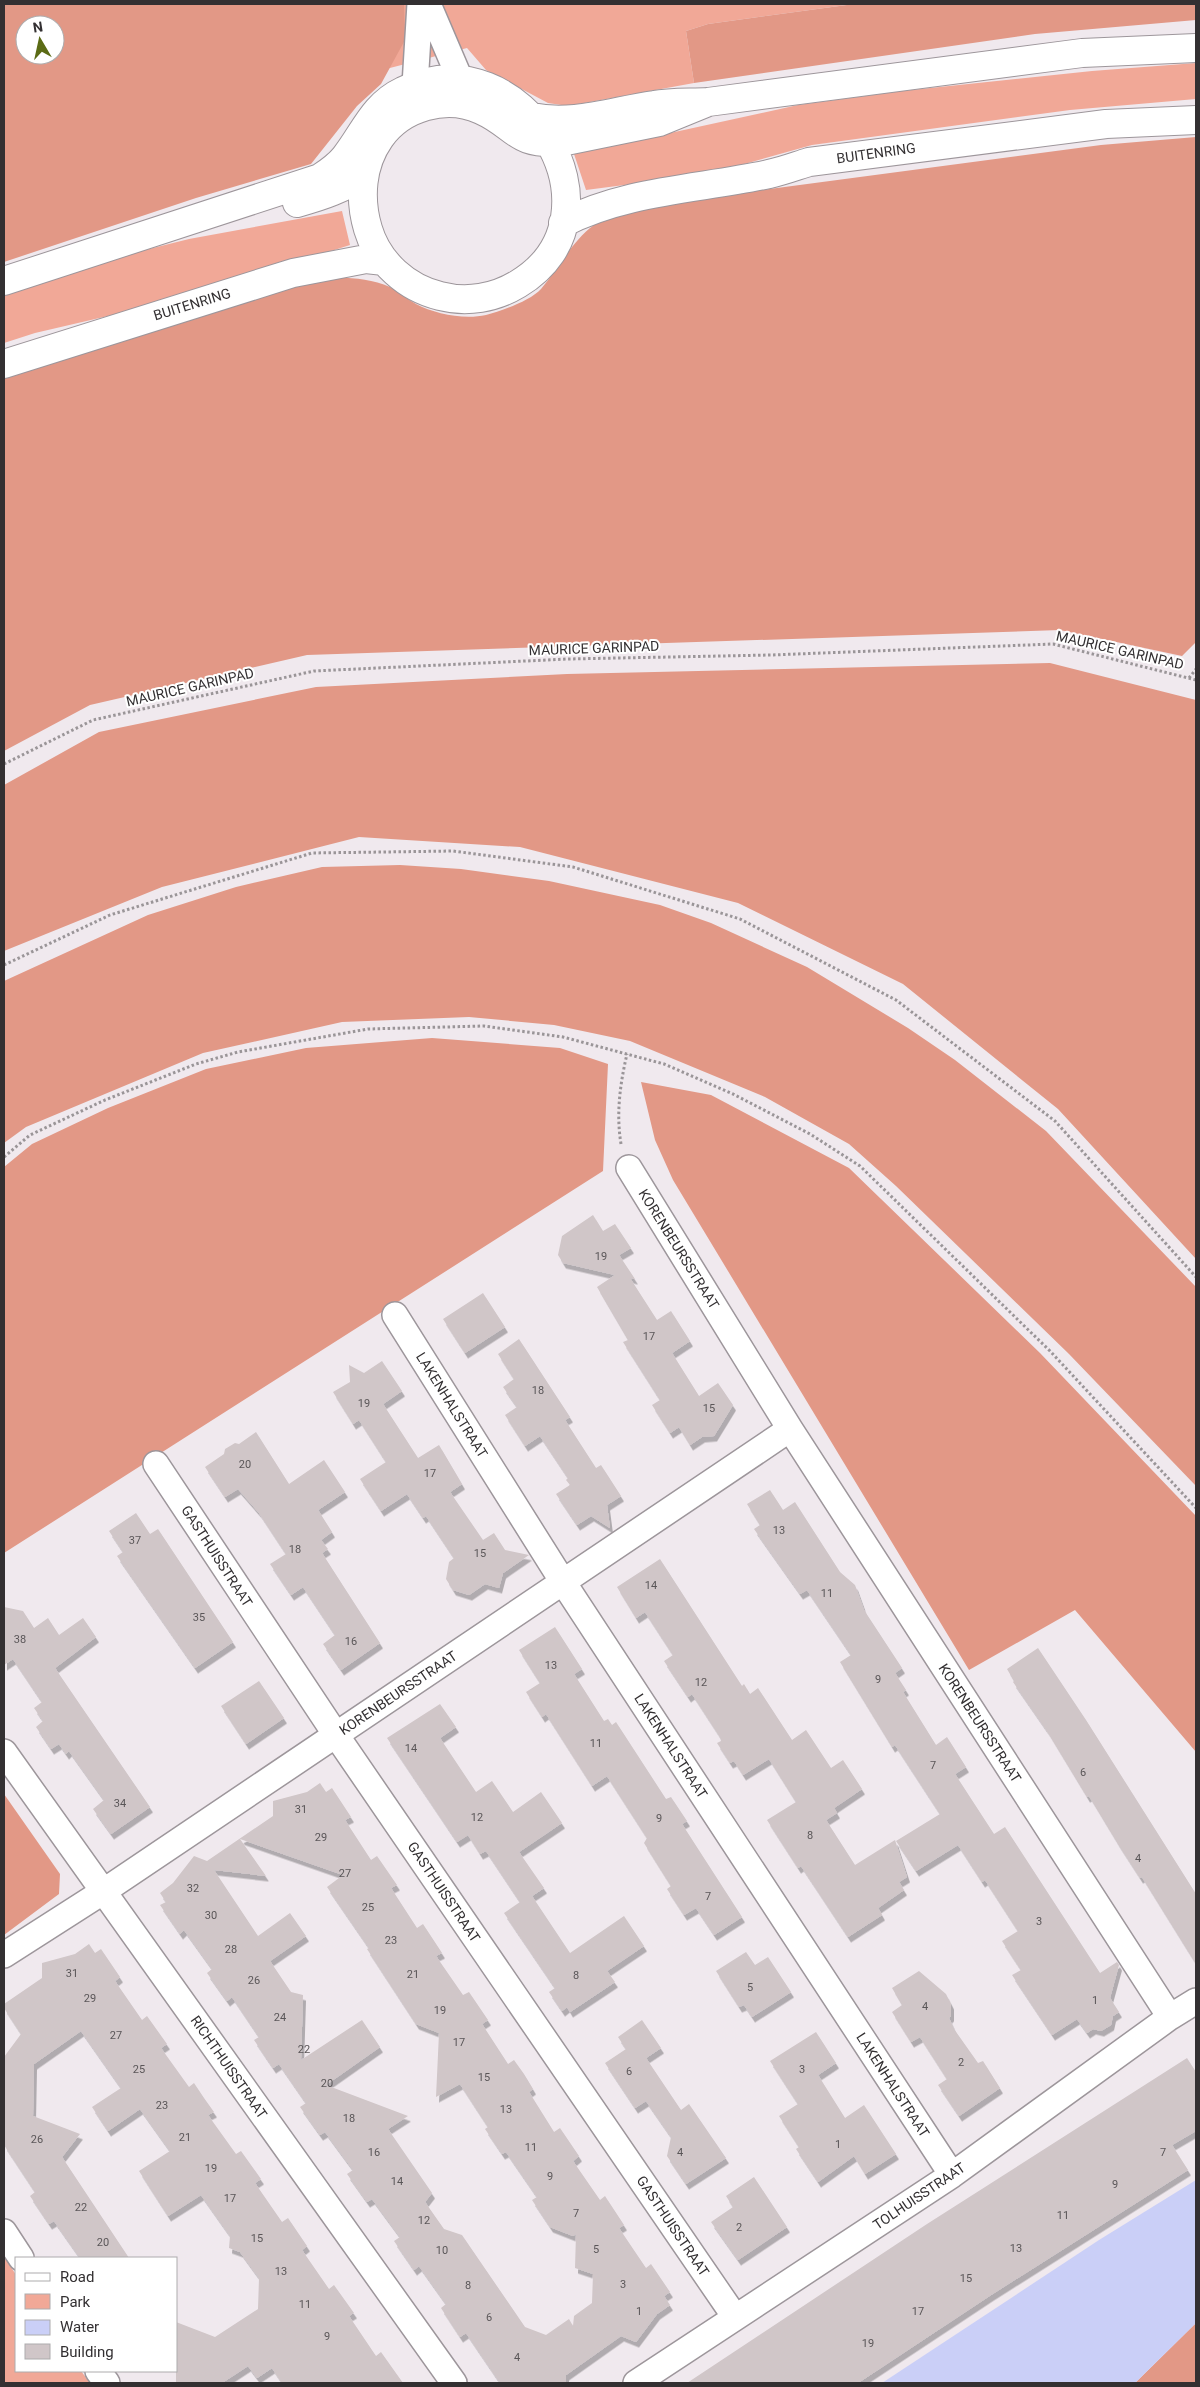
<svg xmlns="http://www.w3.org/2000/svg" width="1200" height="2387" viewBox="0 0 1200 2387" font-family="Roboto,sans-serif">
<defs>
<filter id="shadow"><feDropShadow dx="3" dy="5.5" stdDeviation="0" flood-color="#0004"/></filter>
</defs>
<rect width="100%" height="100%" fill="#f0e9ee"/>
<path fill="#f1a897" fill-rule="evenodd" d="M4 4H854L708 24 686 31 694 83 568 106 548 103 486 70 467 48 4 168ZM25 25H55V55H25Z
M1196 63V99L1070 110 812 145 709 174 586 190 574 154 798 105 902 91 1092 71Z
M342 211 350 245 181 299 35 333 4 343V296L133 253 189 239Z
M4 2256 16 2275V2371H81L90 2383H4Z"/>
<path fill="#e29886" fill-rule="evenodd" d="M4 4H404L405 40 381 84 357 106 311 164 196 198 4 262ZM25 25H55V55H25Z
M854 4H1196V20L1035 34 694 83 686 31 708 24Z
M1196 137V642L1182 656 1060 630 307 655 90 705 4 751V374L311 279C337 277 365 276 390 287 399 292 407 299 416 304 435 314 464 320 486 315 501 311 530 301 541 289 559 268 571 242 594 225 612 212 656 206 678 201L1101 145Z
M1050 663 1196 700V1259L1058 1109 903 984 738 903 520 847 359 837 162 887 4 951V785L99 732 316 687 567 674Z
M400 865 461 869 549 881 660 905 711 923 807 967 908 1028 955 1060 1046 1131 1196 1287V1486L1069 1354 896 1186 849 1144 765 1097 630 1041 554 1025 469 1017 342 1022 203 1053 26 1127 4 1143V981L148 915 236 887 322 867Z
M432 1038 560 1048 608 1064 603 1171 4 1553V1167L32 1144 108 1108 206 1069 306 1048Z
M641 1082 711 1095 849 1168 1040 1353 1196 1516V1752L1075 1610 969 1670 673 1180 655 1140Z
M4 1794 60 1874 59 1894 4 1935Z
M1196 2323V2383H1135Z"/>
<path fill="#cacff7" d="M1196 2180V2323L1135 2383H882L1099 2240Z"/>
<path fill="#d0c6c8" fill-rule="evenodd" filter="url(#shadow)" d="M593 1215 603 1231 615 1224 631 1248 619 1255 635 1279 630 1278 657 1320 671 1311 690 1341 672 1353 699 1396 718 1383 733 1405 714 1436 702 1437 690 1445 679 1427 670 1433 652 1405 660 1400 623 1342 628 1340 597 1287 615 1275 563 1263 558 1255 562 1236Z
M483 1293 505 1327 465 1353 443 1319Z
M519 1339 570 1417 565 1420 596 1468 601 1465 621 1496 607 1505 610 1528 591 1516 577 1525 556 1494 570 1485 566 1480 568 1478 540 1436 525 1446 505 1415 517 1407 503 1387 514 1379 498 1354Z
M382 1361 402 1391 383 1404 418 1458 439 1445 462 1484 450 1492 483 1540 494 1533 505 1550 529 1555 503 1573 499 1588 485 1584 469 1595 453 1590 446 1579 449 1562 454 1558 426 1516 423 1518 407 1494 381 1511 360 1479 386 1462 359 1420 353 1424 333 1392 350 1382 349 1365 364 1373Z
M256 1432 289 1484 324 1460 345 1492 318 1510 332 1532 321 1540 328 1549 322 1553 380 1643 341 1670 323 1644 335 1635 303 1587 291 1595 270 1564 286 1554 259 1513 238 1489 225 1497 205 1467 224 1454 225 1449 235 1443 239 1444Z
M770 1490 783 1510 795 1502 840 1572 855 1585 864 1610 902 1668 895 1673 906 1690 903 1692 936 1745 947 1737 966 1767 955 1774 994 1834 1005 1827 1100 1973 1117 1962 1119 1965 1110 1998 1119 2012 1113 2016 1111 2025 1101 2031 1093 2029 1087 2033 1077 2019 1052 2035 1012 1975 1021 1970 1002 1941 1018 1931 985 1880 982 1882 958 1845 916 1871 896 1841 940 1814 895 1745 892 1747 840 1662 851 1655 807 1590 800 1594 754 1529 760 1525 747 1504Z
M136 1513 150 1534 158 1529 233 1642 195 1668 117 1556 123 1552 109 1531Z
M660 1559 742 1686 744 1684 750 1694 758 1688 792 1740 806 1730 831 1768 843 1760 862 1789 834 1808 837 1813 826 1820 855 1865 895 1840 907 1877 899 1882 904 1890 878 1908 882 1915 848 1937 801 1866 798 1868 767 1820 796 1802 769 1759 743 1775 734 1761 730 1763 717 1743 721 1741 720 1737 692 1694 688 1697 664 1661 673 1655 645 1612 636 1618 617 1587Z
M4 1607 23 1611 34 1628 48 1618 59 1635 83 1618 96 1637 55 1668 150 1807 111 1834 93 1809 104 1800 69 1751 66 1754 59 1744 51 1749 36 1727 43 1721 34 1708 42 1702 13 1659 4 1665Z
M555 1627 582 1669 574 1674 604 1721 608 1719 612 1725 616 1722 666 1799 671 1797 687 1821 682 1824 742 1917 714 1935 696 1908 684 1915 667 1889 671 1886 644 1843 647 1838 607 1776 592 1786 546 1714 542 1717 526 1692 540 1683 519 1650Z
M1038 1648 1086 1720 1196 1894V1964L1142 1877 1140 1878 1118 1844 1089 1796 1087 1797 1047 1731 1013 1682 1014 1681 1007 1669Z
M259 1681 284 1718 246 1744 221 1706Z
M440 1704 456 1727 440 1738 476 1792 492 1781 513 1812 541 1792 562 1823 519 1852 544 1888 532 1896 570 1953 624 1916 644 1946 607 1971 615 1982 570 2012 567 2007 562 2011 549 1992 555 1988 504 1913 520 1902 486 1851 480 1854 468 1835 457 1842 387 1738Z
M320 1783 326 1792 332 1788 351 1817 345 1820 371 1860 377 1856 397 1885 391 1888 417 1928 423 1924 442 1953 436 1956 463 1995 469 1992 488 2020 482 2024 508 2064 514 2060 524 2074 533 2089 529 2092 554 2132 560 2128 579 2156 573 2161 600 2200 605 2196 624 2225 619 2228 646 2268 651 2264 670 2292 664 2296 670 2305 657 2314 636 2342 621 2336 566 2375V2383H500L466 2333 460 2337 441 2308 446 2304 419 2266 414 2270 394 2241 400 2237 372 2199 367 2202 347 2174 353 2170 325 2132 320 2135 300 2107 306 2103 279 2064 273 2068 254 2040 259 2037 232 1997 227 2001 207 1973 212 1969 184 1930 180 1934 160 1905 166 1902 160 1893 173 1883 194 1856 207 1861 273 1816V1801L307 1792ZM240 1839 343 1875 327 1887 369 1948 367 1949 416 2024 439 2033 436 2097 460 2084 488 2127 485 2129 502 2154 506 2152 537 2197 532 2200 550 2227 573 2236 576 2234 575 2268 593 2274 592 2303 574 2316 573 2326 569 2319 546 2335 525 2327 462 2235 444 2229 425 2202 432 2193 388 2129 408 2116 326 2085 380 2047 362 2020 301 2060 303 1995 291 1992 270 1961 306 1936 290 1913 258 1936 214 1870 266 1876Z
M89 1944 95 1953 101 1949 120 1977 115 1981 142 2020 147 2016 167 2044 161 2048 189 2087 194 2083 204 2098 214 2112 208 2115 236 2154 241 2151 261 2179 255 2183 282 2222 288 2218 307 2246 302 2250 329 2289 334 2285 354 2313 349 2316 376 2356 381 2352 403 2383H282L272 2368 257 2378 248 2366 222 2383H176V2322L215 2337 258 2309 259 2278 240 2252 229 2248 230 2236 201 2195 168 2216 139 2171 170 2151 140 2109 108 2131 92 2107 121 2088 81 2031 34 2064 33 2116 80 2134 62 2157 129 2258H80L54 2221 49 2224 30 2196 35 2192 4 2145V2057L21 2034 4 2008V2004L42 1978V1963L75 1954Z
M746 1952 755 1965 768 1957 791 1992 752 2017 744 2005 739 2007 716 1971Z
M919 1971 946 1994 951 2004V2016L949 2018 954 2029 978 2063 983 2061 1000 2088 959 2116 938 2085 947 2079 920 2037 911 2042 892 2012 902 2005 892 1988Z
M642 2020 661 2048 646 2058 681 2110 689 2104 726 2158 686 2184 667 2156 671 2137 646 2101 635 2108 605 2063 626 2049 618 2037Z
M816 2032 836 2063 818 2075 845 2118 864 2105 896 2154 865 2174 854 2156 818 2182 796 2149 799 2147 779 2116 798 2104 770 2061Z
M1187 2058 1196 2072V2131L1172 2145 1188 2170 991 2295 858 2383H687L927 2224Z
M754 2177 787 2227 738 2260 711 2222 733 2207 726 2196Z"/>
<g fill="none" stroke-linecap="round" stroke-linejoin="round">
<defs>
<path id="minor" d="M428 4 460 79
M415 85 420 4
M629 1168 790 1429 1170 2017
M395 1315 563 1582 952 2175
M156 1464 336 1735 735 2317
M4 1752 454 2383
M4 1955 104 1891 790 1429
M4 2232 21 2258
M98 2371 107 2383
M636 2383 952 2175 1170 2017 1196 2001"/>
<path id="trunk" d="M531 117C573 126 612 111 654 105 671 102 690 103 708 102L1082 53 1196 48
M297 203C322 196 344 189 365 173
M563 223C626 190 701 189 769 174 783 171 796 166 809 162L1106 124 1196 120
M4 281 320 178C329 172 338 166 345 157 364 133 373 105 403 91 521 32 633 215 518 284 495 298 467 303 440 296 407 288 378 263 368 229 359 199 361 165 380 138 402 107 446 94 481 110 517 126 513 145 561 142L659 122 708 102
M4 364 293 273 366 259 384 261"/>
</defs>
<use href="#minor" stroke="#9d969b" stroke-width="28"/>
<use href="#trunk" stroke="#9d969b" stroke-width="30"/>
<path stroke="#9a9598" stroke-width="3" stroke-dasharray="2.5 2.5" stroke-linecap="butt" d="M1189 678 1196 669
M4 764 93 720 314 671 568 659 771 655 1053 644 1196 680
M4 965 110 915 312 853 453 851 573 867 740 919 896 1000 1055 1121 1196 1277
M621 1144C616 1114 620 1084 627 1054
M4 1157 30 1135 105 1100 196 1064 238 1052 368 1029 484 1026 563 1037 664 1064 733 1094 810 1134 860 1166 1050 1351 1196 1508"/>
<use href="#minor" stroke="#fff" stroke-width="25"/>
<use href="#trunk" stroke="#fff" stroke-width="28"/>
</g>
<g text-anchor="middle" dominant-baseline="central" stroke-width="4" stroke-linejoin="round" paint-order="stroke">
<g font-size="11" fill="#5a5658">
<text x="601" y="1256">19</text>
<text x="649" y="1336">17</text>
<text x="538" y="1390">18</text>
<text x="364" y="1403">19</text>
<text x="709" y="1408">15</text>
<text x="245" y="1464">20</text>
<text x="430" y="1473">17</text>
<text x="779" y="1530">13</text>
<text x="135" y="1540">37</text>
<text x="295" y="1549">18</text>
<text x="480" y="1553">15</text>
<text x="651" y="1585">14</text>
<text x="827" y="1593">11</text>
<text x="199" y="1617">35</text>
<text x="20" y="1639">38</text>
<text x="351" y="1641">16</text>
<text x="551" y="1665">13</text>
<text x="878" y="1679">9</text>
<text x="701" y="1682">12</text>
<text x="596" y="1743">11</text>
<text x="411" y="1748">14</text>
<text x="933" y="1765">7</text>
<text x="1083" y="1772">6</text>
<text x="120" y="1803">34</text>
<text x="301" y="1809">31</text>
<text x="477" y="1817">12</text>
<text x="659" y="1818">9</text>
<text x="810" y="1835">8</text>
<text x="321" y="1837">29</text>
<text x="1138" y="1858">4</text>
<text x="345" y="1873">27</text>
<text x="193" y="1888">32</text>
<text x="708" y="1896">7</text>
<text x="368" y="1907">25</text>
<text x="211" y="1915">30</text>
<text x="1039" y="1921">3</text>
<text x="391" y="1940">23</text>
<text x="231" y="1949">28</text>
<text x="72" y="1973">31</text>
<text x="413" y="1974">21</text>
<text x="576" y="1975">8</text>
<text x="254" y="1980">26</text>
<text x="750" y="1987">5</text>
<text x="90" y="1998">29</text>
<text x="1095" y="2000">1</text>
<text x="925" y="2006">4</text>
<text x="440" y="2010">19</text>
<text x="280" y="2017">24</text>
<text x="116" y="2035">27</text>
<text x="459" y="2042">17</text>
<text x="304" y="2049">22</text>
<text x="961" y="2062">2</text>
<text x="139" y="2069">25</text>
<text x="802" y="2069">3</text>
<text x="629" y="2071">6</text>
<text x="484" y="2077">15</text>
<text x="327" y="2083">20</text>
<text x="162" y="2105">23</text>
<text x="506" y="2109">13</text>
<text x="349" y="2118">18</text>
<text x="185" y="2137">21</text>
<text x="37" y="2139">26</text>
<text x="838" y="2144">1</text>
<text x="531" y="2147">11</text>
<text x="374" y="2152">16</text>
<text x="680" y="2152">4</text>
<text x="1163" y="2152">7</text>
<text x="211" y="2168">19</text>
<text x="550" y="2176">9</text>
<text x="397" y="2181">14</text>
<text x="1115" y="2184">9</text>
<text x="230" y="2198">17</text>
<text x="81" y="2207">22</text>
<text x="576" y="2213">7</text>
<text x="1063" y="2215">11</text>
<text x="424" y="2220">12</text>
<text x="739" y="2227">2</text>
<text x="257" y="2238">15</text>
<text x="103" y="2242">20</text>
<text x="1016" y="2248">13</text>
<text x="596" y="2249">5</text>
<text x="442" y="2250">10</text>
<text x="281" y="2271">13</text>
<text x="966" y="2278">15</text>
<text x="623" y="2284">3</text>
<text x="468" y="2285">8</text>
<text x="305" y="2304">11</text>
<text x="639" y="2311">1</text>
<text x="918" y="2311">17</text>
<text x="489" y="2317">6</text>
<text x="327" y="2336">9</text>
<text x="868" y="2343">19</text>
<text x="517" y="2357">4</text>
</g>
<g font-size="14" fill="#333032" stroke="#fff">
<text transform="translate(876 153) rotate(-8)">BUITENRING</text>
<text transform="translate(192 304) rotate(-17)">BUITENRING</text>
<text transform="translate(594 648) rotate(-2)">MAURICE GARINPAD</text>
<text transform="translate(1120 650) rotate(13)">MAURICE GARINPAD</text>
<text transform="translate(190 687) rotate(-13)">MAURICE GARINPAD</text>
<text transform="translate(679 1249) rotate(58)">KORENBEURSSTRAAT</text>
<text transform="translate(452 1405) rotate(58)">LAKENHALSTRAAT</text>
<text transform="translate(217 1556) rotate(57)">GASTHUISSTRAAT</text>
<text transform="translate(398 1693) rotate(-34)">KORENBEURSSTRAAT</text>
<text transform="translate(980 1723) rotate(57)">KORENBEURSSTRAAT</text>
<text transform="translate(671 1746) rotate(57)">LAKENHALSTRAAT</text>
<text transform="translate(444 1892) rotate(56)">GASTHUISSTRAAT</text>
<text transform="translate(229 2067) rotate(55)">RICHTHUISSTRAAT</text>
<text transform="translate(893 2085) rotate(57)">LAKENHALSTRAAT</text>
<text transform="translate(919 2196) rotate(-34)">TOLHUISSTRAAT</text>
<text transform="translate(673 2226) rotate(56)">GASTHUISSTRAAT</text>
</g>
</g>
<rect width="1200" height="2387" fill="none" stroke="#333032" stroke-width="10"/>
<rect x="15" y="2257" width="162" height="115" fill="#ffffff" stroke="#adacad"/>
<rect x="25" y="2273" width="25" height="8" fill="#ffffff" stroke="#adacad"/>
<text x="60" y="2282" font-size="15" fill="#333032">Road</text>
<rect x="25" y="2294" width="25" height="15" fill="#f1a897" stroke="#adacad"/>
<text x="60" y="2307" font-size="15" fill="#333032">Park</text>
<rect x="25" y="2320" width="25" height="15" fill="#cacff7" stroke="#adacad"/>
<text x="60" y="2332" font-size="15" fill="#333032">Water</text>
<rect x="25" y="2344" width="25" height="15" fill="#d0c6c8" stroke="#adacad"/>
<text x="60" y="2357" font-size="15" fill="#333032">Building</text>
<g transform="translate(40 40) rotate(351)"><circle r="24" fill="#ffffff" stroke="#adacad"/>
<path d="M0-4L9 19L0 12L-9 19Z" fill="#5b6b15"/>
<text y="-8" font-size="14" font-weight="bold" text-anchor="middle" fill="#333032">N</text>
</g>
</svg>
